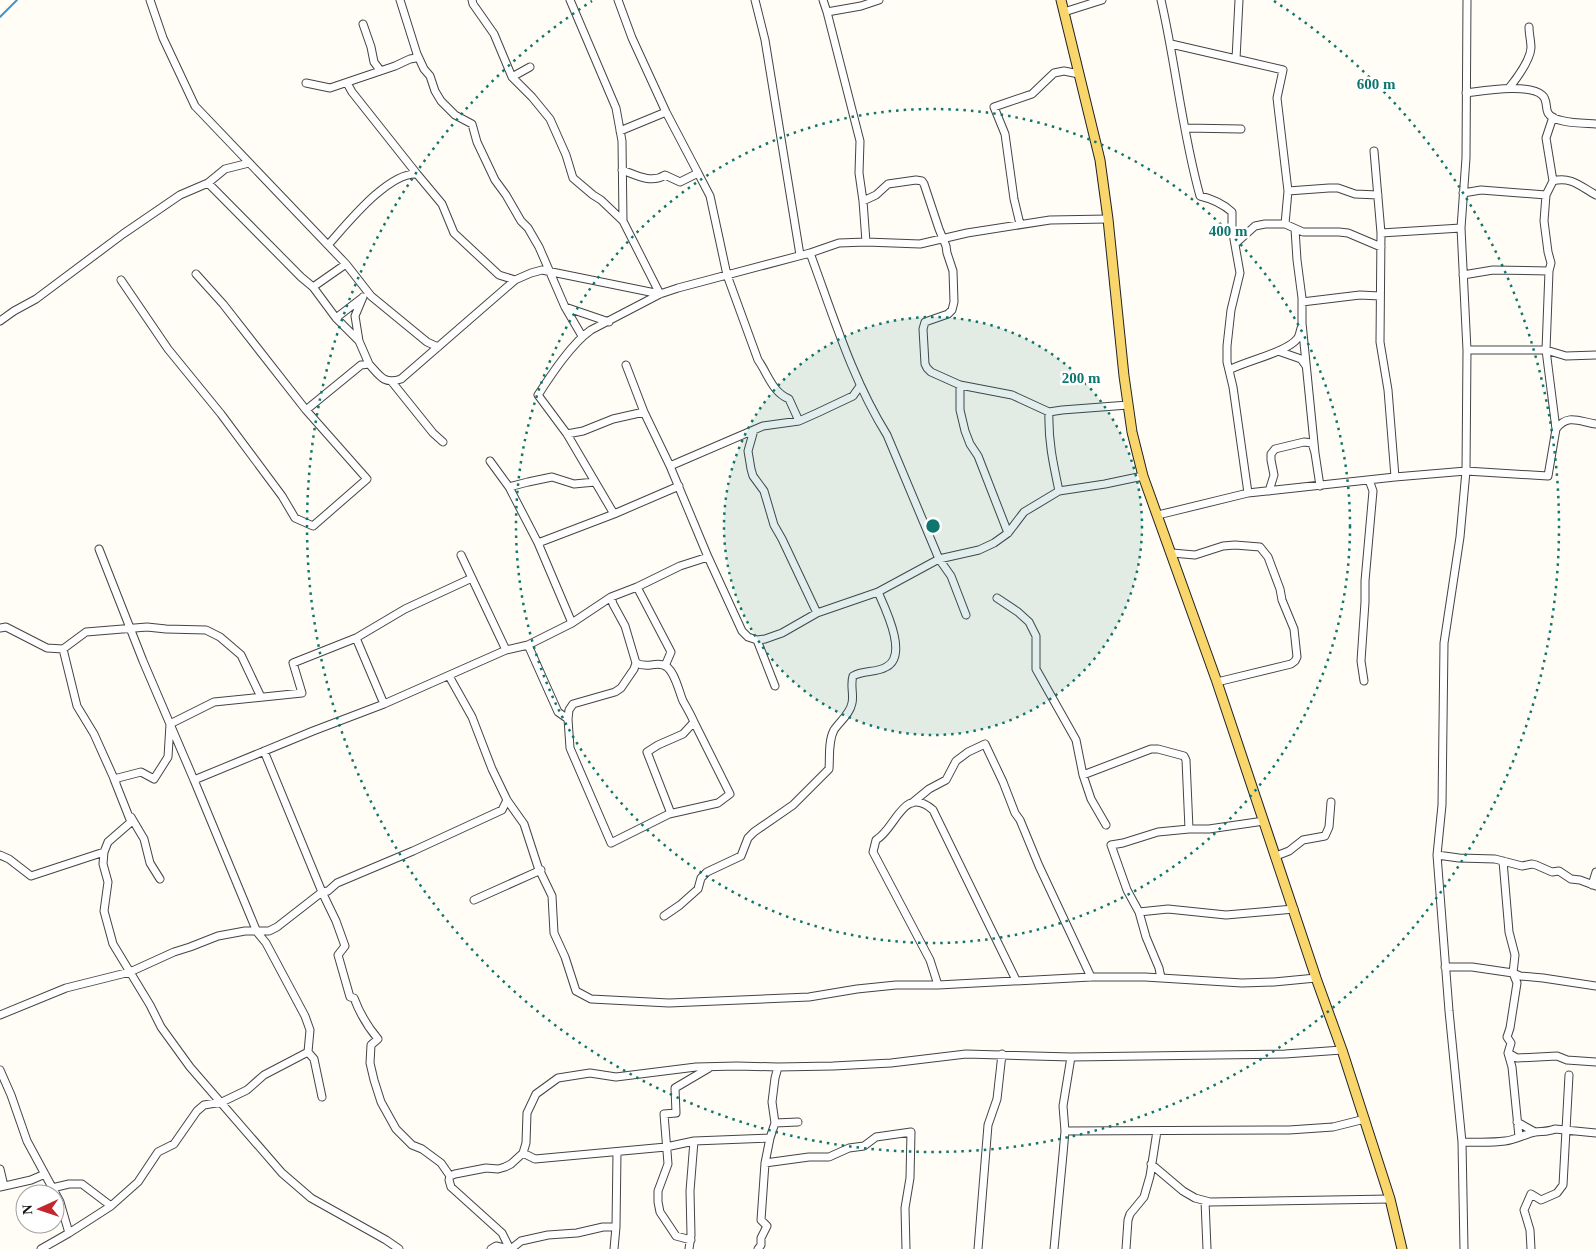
<svg xmlns="http://www.w3.org/2000/svg" width="1596" height="1249" viewBox="0 0 1596 1249" font-family="Georgia,serif">
<rect width="100%" height="100%" fill="#fffdf5"/>
<g fill="none" stroke-linecap="round" stroke-linejoin="round">
<path stroke="#3f96cf" stroke-width="2" d="M0 17 17 0"/>
<defs>
<path id="minor" d="M150 0 163 38 195 106 346 264 371 296 427 342 438 347
M400 0 417 54
M472 0 473 4 494 34 512 77 532 97 550 119 566 155 573 178 593 195 601 200 623 221
M570 0 616 108 622 141 623 221 660 294
M618 0 632 38 666 112 620 131
M755 0 765 40 800 255
M823 0 827 12 860 141 859 173 863 201 866 242
M1161 0C1176 65 1182 132 1200 196 1213 199 1222 203 1232 212V228L1240 273 1231 310 1227 346V362L1233 387 1248 493
M1239 0 1236 59 1283 70 1277 98 1288 191
M827 12 861 6 879 0
M1064 12 1102 0
M363 24 371 47 374 62 380 70
M1171 44 1236 59
M512 77 530 67
M306 83 330 88 395 66 410 59 416 58 417 54 424 69 430 76 435 91 441 101 455 115 472 124 477 142 495 180 506 195 521 221 528 228 539 247 565 307 609 322
M347 83 352 92 417 174
M1509 88C1517 78 1530 61 1531 48 1531 41 1529 34 1529 27
M1466 93C1483 91 1529 83 1542 95 1548 100 1545 107 1548 113 1554 124 1585 123 1596 124
M1553 117 1546 138 1553 181
M1185 128 1241 129
M1374 151 1381 233 1380 342 1388 390 1395 477
M622 170C636 175 651 184 665 175L680 182 698 173 666 112
M698 173 710 196 727 275 758 360C768 374 772 392 789 399L799 421
M208 183 301 277 313 287 336 318 359 341 369 364
M1463 193 1481 190 1546 195 1553 181C1571 176 1581 187 1596 195
M1546 195 1544 221 1548 252 1551 263 1549 271 1546 350 1556 429
M863 201 876 195 888 184 916 180 922 181 924 184 939 229 946 246 947 253 953 271 954 302 952 310 948 314 925 322 923 329 925 364 927 368 931 372 960 385 1012 395 1049 412 1062 410 1128 405
M1020 224 1014 199 1005 134 994 107 1032 94 1054 73 1064 71 1079 74
M1285 224 1288 191 1329 188H1338L1355 194 1378 195
M1295 229 1297 260 1302 298V323L1315 453
M1381 233 1461 228
M1235 244 1255 226 1265 224H1285L1303 232H1339L1348 233 1381 247
M328 245C347 224 388 172 417 174L442 204 454 233 499 275 515 280
M810 253C833 315 852 379 887 435L939 559 951 576 966 615
M1463 275 1493 270 1549 271
M121 280 168 349 221 414 282 496 295 518 313 526 367 479 306 410 223 304 196 274
M313 287 346 264
M1302 302 1360 295 1380 296
M565 307 582 336
M336 318 362 298
M0 321 14 311 36 299 123 234 180 195 208 183 225 169 249 163
M359 341 355 316 363 297
M1467 350H1546L1566 356 1596 355
M1278 351 1301 359 1306 366
M626 365 644 412 670 466
M1229 370C1246 361 1287 352 1297 339 1299 337 1300 332 1301 328
M392 382 433 433 443 442
M960 385V410L965 431 970 444 978 456 1008 533
M306 410 361 365 369 364C380 376 384 385 401 379L515 280 531 273 542 270 660 294
M1049 412C1048 440 1053 463 1059 491
M754 430 748 451 751 469 753 476 764 491 774 525 782 539 817 613
M567 434 583 431 613 419 644 412
M490 461 509 487
M1269 491 1274 475 1271 460V454L1275 449 1304 442 1312 443 1315 453 1320 486
M614 514 567 434 538 395C551 375 572 343 591 330L660 294 678 288 810 253 839 243 866 242 920 244 967 233 1050 220 1108 219
M1158 515 1248 493 1395 477 1466 471 1548 476 1556 429C1568 413 1580 422 1596 424
M538 543 614 514 679 486
M99 549 143 661 194 780
M1172 553 1195 555 1223 546 1235 545 1260 547 1268 557 1280 589 1282 600 1294 629 1297 657 1295 661 1291 664 1217 682
M461 555 506 650
M708 557 670 466 763 426 799 421 817 413 853 396 860 386
M637 587 671 652 665 666
M611 597 613 604 625 626 636 663 634 669 621 688 615 692 573 704 569 710 568 719 570 748 611 843 669 814 670 811 647 752 658 745 683 734 694 722C691 715 687 708 683 701 679 692 674 667 663 665 652 662 649 669 636 663
M997 598 1018 612 1029 622 1036 636V669L1076 740 1083 775 1091 799 1106 825
M572 623 538 543 509 487 528 482 552 477 574 484 595 482
M0 628 6 627 47 648 63 649 86 632 147 627 166 629 206 630 220 637 241 655 261 697
M356 638 405 609 472 578
M757 640 775 686
M528 645 558 712 568 719
M63 649 77 706 94 734 116 783
M449 676 472 717 492 769 507 800 524 824 538 867 552 896 554 933 565 957 576 991 591 999 669 1003 809 997 857 989 896 985H938L1091 977H1145L1242 983 1274 982 1316 978
M1364 681 1361 661 1365 602V581L1373 491 1369 480
M264 751 322 892 336 921 345 946 338 955 350 997 354 998C360 1014 367 1026 378 1039L371 1045 370 1063 374 1080 381 1102 396 1129 412 1145 422 1149 441 1163 450 1176
M1083 775 1151 749H1158L1184 756 1186 760 1189 829
M912 803 929 789 946 780 956 761 968 752 985 744 1003 782 1015 813 1020 820 1039 866 1091 977
M669 814 718 803 730 794 694 722
M131 817 144 839 150 863 160 879
M0 855 9 859 31 876 104 852
M1437 855 1459 858 1495 859 1522 866 1532 864 1536 865 1552 872 1559 871 1571 879 1580 880 1596 886
M1276 856 1289 851 1303 840 1325 836 1329 827 1331 802
M1503 861 1509 932 1515 955 1513 973 1517 983 1510 1028 1507 1037 1511 1043 1508 1053 1517 1058 1557 1056 1567 1060 1596 1062
M1592 885 1596 872
M474 900 541 870
M1139 912 1168 909 1226 915 1294 909
M664 916 680 905 698 889 701 878 707 872 741 856 748 838 754 832 793 805 829 769C830 757 828 741 834 730 840 721 850 714 852 703 854 694 850 685 853 676 863 670 876 673 886 667 909 656 885 608 878 592
M1445 967H1472L1513 973 1520 976 1543 978 1596 986
M1161 978 1159 968 1146 937 1139 912 1127 890 1111 845 1123 843 1158 832 1189 829H1209L1264 821
M938 985 930 960 873 852 876 840C896 829 903 784 933 810L1016 980
M0 1015 66 988 130 972 174 952 190 947 218 936 245 931H269L277 927 322 892 328 891 337 883 413 851 502 810 507 800
M1508 1053 1512 1067 1519 1137
M778 1067 833 1066 891 1063 966 1054 1071 1057 1285 1054 1342 1050
M0 1070 11 1095 27 1141 60 1202 69 1233 41 1249
M322 1097 314 1059 308 1052 310 1030 305 1016 266 943 257 932 194 780 313 731 384 704
M1517 1122 1535 1132
M1065 1131 1289 1130 1333 1127 1365 1119
M1462 1142C1477 1142 1490 1143 1505 1141 1516 1140 1525 1134 1535 1132 1542 1131 1548 1132 1555 1129L1596 1133
M523 1153 535 1159 666 1147 694 1141 770 1138 775 1123 798 1122
M765 1163 770 1138
M1151 1164 1183 1191 1195 1198 1210 1202 1390 1199
M0 1169 4 1186
M0 1187 31 1180 45 1174
M52 1188 69 1184H82L111 1206 138 1182 158 1152 174 1144 197 1111 204 1105 222 1102 247 1090 264 1075 308 1052
M1205 1201 1207 1249
M616 1227 617 1152
M69 1233 111 1206
M691 1240 676 1236 660 1212 658 1202V1191L668 1164 664 1114 676 1113 675 1088 709 1068
M399 1249 386 1240 311 1198 282 1173 190 1067 161 1027 150 1005 113 944 104 911 108 882 103 864 104 852 108 842 131 822 114 779 141 772 154 779 168 757 170 724 214 702 302 693 293 663 356 638 384 704 506 650 528 645 572 623 611 597 637 587 680 566 708 557 742 631 748 637 757 640 765 639 782 633 817 613 878 592 939 559 979 550 994 543 1008 533 1024 512 1059 491 1105 484 1143 476
M491 1249 496 1246 509 1249
M510 1249 502 1233 451 1187 449 1180 450 1176 455 1174 486 1168 498 1169 505 1167 511 1164 523 1153 526 1143 527 1113 536 1094 558 1078 590 1073 616 1077 696 1067 737 1066 778 1067 775 1078 772 1102 775 1123
M511 1249 521 1241 548 1235 577 1233 603 1227H616L614 1249
M689 1249 691 1235 690 1191 694 1141
M758 1249 761 1245V1238L767 1226 761 1220 765 1163 809 1157H829L849 1148 864 1146 876 1137 911 1132 910 1178 905 1208 906 1249
M978 1249 988 1125 997 1099 1002 1054
M1054 1249 1063 1154 1065 1131 1063 1106 1071 1057
M1126 1249 1128 1220 1130 1214 1144 1197 1150 1176 1157 1131
M1464 1249 1462 1142 1449 1011 1437 855 1442 805 1444 643 1460 537 1466 471 1467 350 1461 228 1466 158 1467 0
M1531 1249 1530 1230 1524 1210 1531 1194 1541 1200 1557 1193 1563 1185 1569 1075"/>
<path id="major" d="M1061 0 1100 160 1108 219 1124 376 1132 432 1143 476 1217 682 1316 978 1342 1050 1390 1199 1402 1249"/>
</defs>
<use href="#minor" stroke="#444" stroke-width="9"/>
<use href="#major" stroke="#222" stroke-width="11"/>
<use href="#minor" stroke="#fff" stroke-width="7"/>
<use href="#major" stroke="#f9d66b" stroke-width="9"/>
</g>
<circle cx="933" cy="526" r="209" fill="#0f766e" fill-opacity=".12"/>
<g fill="none" stroke="#0f766e" stroke-width="2.5" stroke-dasharray="2.5 5">
<circle cx="933" cy="526" r="209"/>
<circle cx="933" cy="526" r="417"/>
<path d="M1274 1A626 626 0 1 1 592 1"/>
</g>
<circle cx="933" cy="526" r="8" fill="#0f766e" stroke="#fff" stroke-width="2.5"/>
<g font-size="15" text-anchor="middle" font-weight="bold" fill="#0f766e" stroke="#fff" stroke-width="5" stroke-linejoin="round" paint-order="stroke">
<text x="1376" y="89">600 m</text>
<text x="1228" y="236">400 m</text>
<text x="1081" y="383">200 m</text>
</g>
<g transform="translate(40 1209) rotate(267)"><circle r="24" fill="#ffffff" stroke="#a0a0a0"/>
<path d="M0-4L9 19L0 12L-9 19Z" fill="#c4262e"/>
<text y="-8" font-size="14" font-weight="bold" text-anchor="middle" fill="#111111">N</text>
</g>
</svg>
